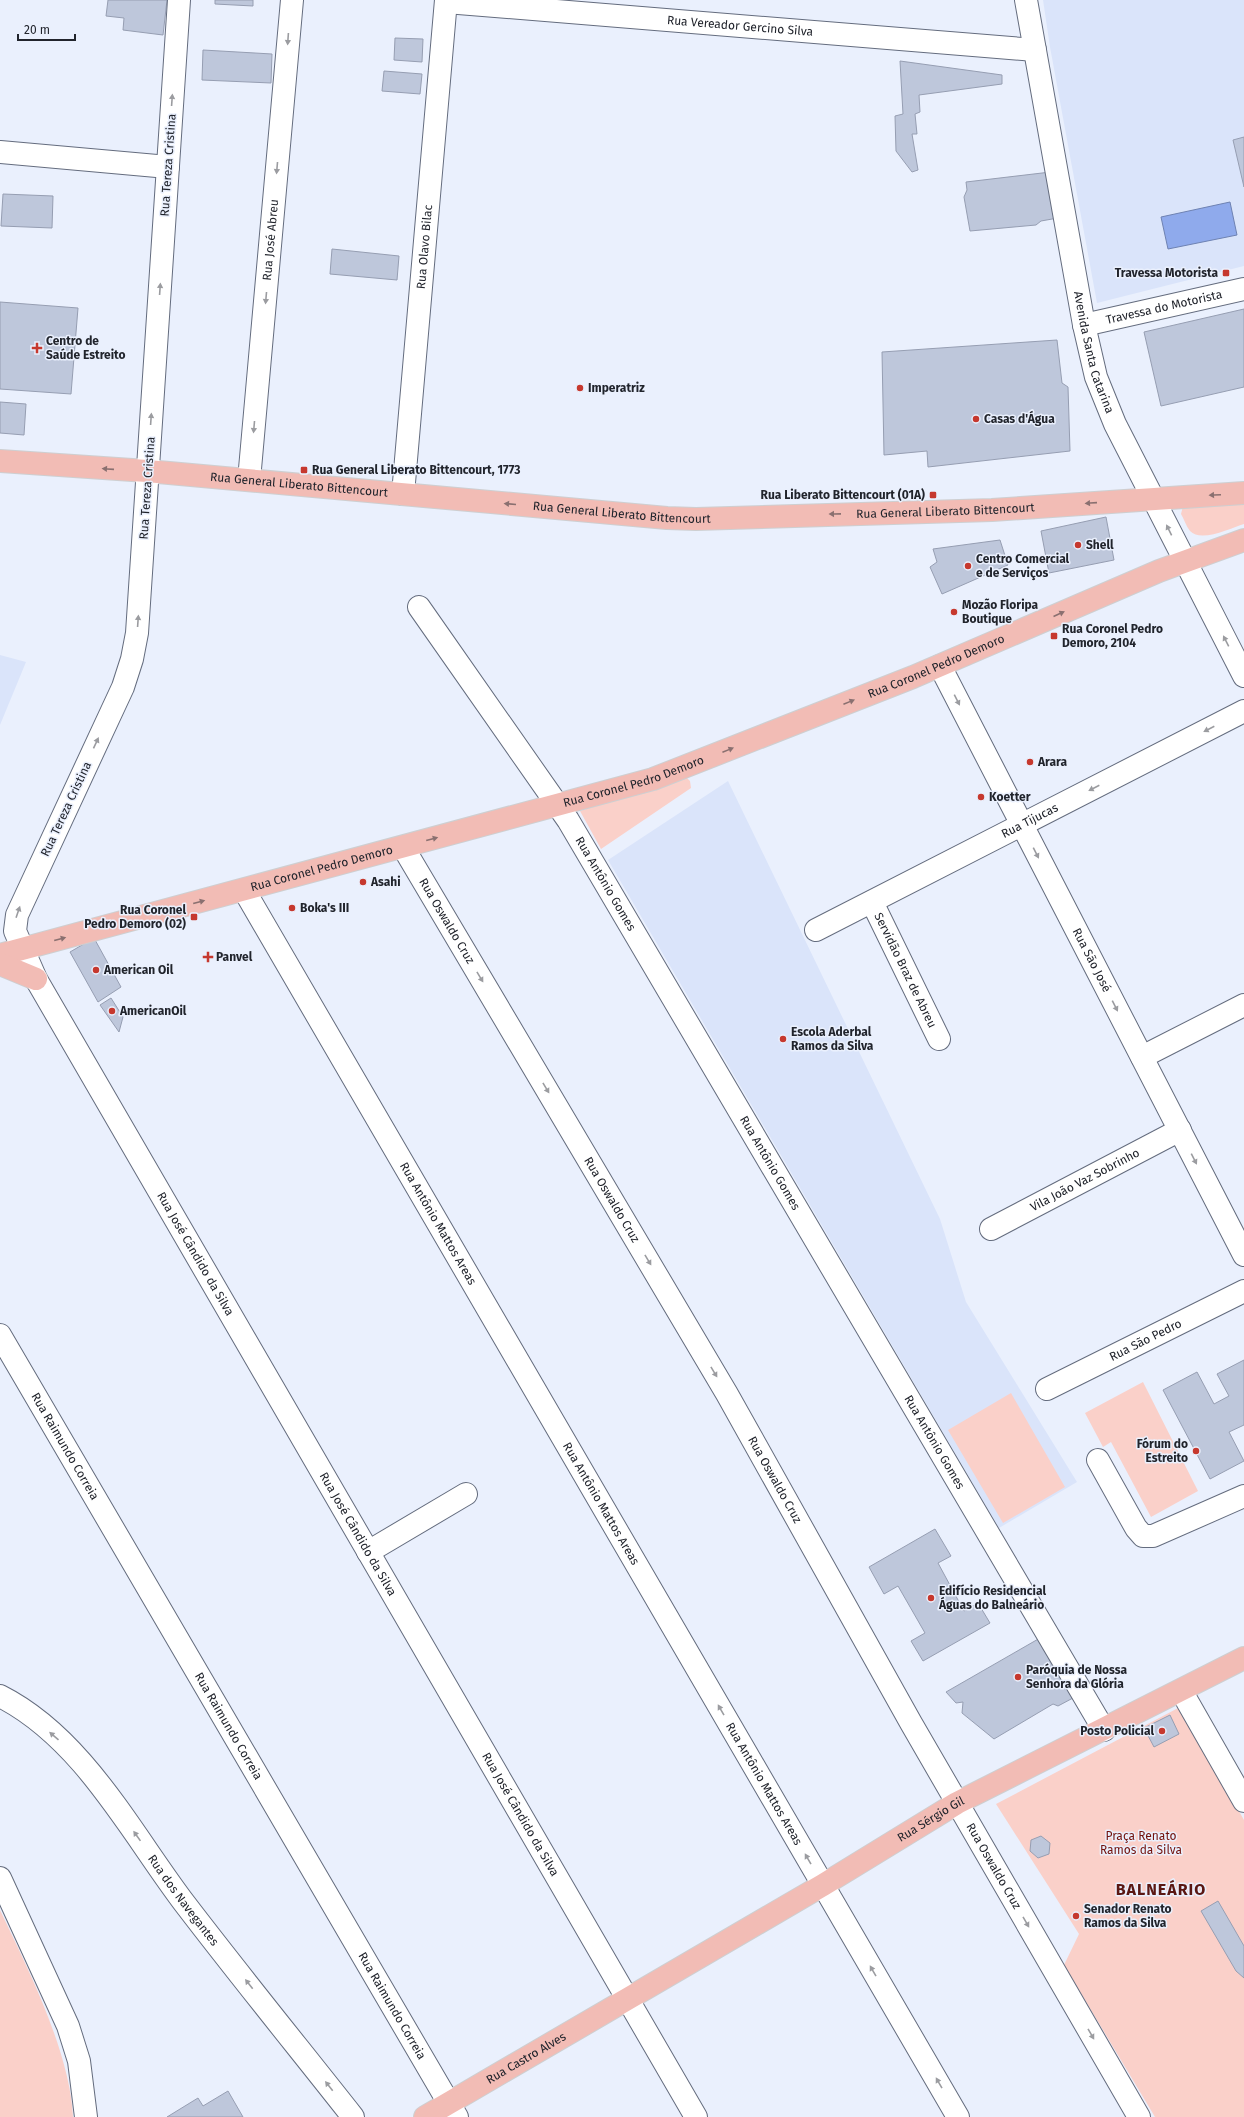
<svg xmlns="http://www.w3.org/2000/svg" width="1244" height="2117" viewBox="0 0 1244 2117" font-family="'Fira Sans',sans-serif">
<rect width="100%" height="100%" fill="#eaf0fd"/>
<path fill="#dae4fa" d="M1043 0H1244V266L1097 303 1050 47Z
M0 655 26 662 0 725Z
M728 781 940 1219 966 1302 1077 1482 999 1528 608 860Z"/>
<path fill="#fad0c9" d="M1244 497V524C1231 528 1201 543 1190 531 1186 526 1184 519 1181 514L1183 506Z
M685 776 690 781 691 788 601 849 580 811Z
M1143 1382 1198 1491 1151 1517 1111 1442 1103 1447 1085 1413Z
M1011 1393 1065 1487 1003 1523 948 1430Z
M1180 1707 1244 1820V2117H1155L1064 1965 1079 1934 996 1804Z
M0 1910C28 1969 70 2052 73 2117H0Z"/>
<path fill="#8faaec" stroke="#6e82b2" d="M1230 202 1237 235 1168 249 1161 217Z"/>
<path fill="#bec7db" stroke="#969eb2" d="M108 0H167L163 35 123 30 124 18 106 16Z
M215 0H253V6L215 4Z
M395 38 423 39 422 62 394 60Z
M203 50 272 54 271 83 202 80Z
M900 61 1002 75V84L919 95 920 112 915 114 917 134H912L918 170 912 172 896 151 895 116 903 114Z
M384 71 422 74 420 94 382 91Z
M1244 137V187L1233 140Z
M1059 171 1069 216 1041 221 1036 225 970 231 964 197 967 190 966 182Z
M3 194 53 196 52 228 1 226Z
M332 249 399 256 397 280 330 274Z
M0 302 78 308 71 394 0 389Z
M1244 309V387L1161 406 1144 332Z
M1057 340 1062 383 1068 387 1070 451 928 467 927 451 884 455 882 352Z
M0 402 26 404 24 435 0 433Z
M1106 517 1114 560 1049 573 1041 531Z
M1000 540 1008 565 942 594 930 567 937 562 933 549Z
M94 938 121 987 98 1002 70 952Z
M111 998 123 1017 119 1032 100 1005Z
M1244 1360V1425L1229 1432 1244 1461 1210 1479 1163 1390 1197 1372 1214 1404 1229 1396 1217 1374Z
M935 1529 951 1556 938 1563 964 1611 978 1603 990 1623 923 1661 911 1641 925 1633 898 1586 884 1594 869 1567Z
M1040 1638 1073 1698 1058 1706 1053 1704 994 1739 962 1713 963 1702 956 1703 946 1692Z
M1170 1715 1179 1734 1154 1747 1144 1728Z
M1041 1836 1050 1843 1049 1854 1038 1858 1030 1851 1031 1840Z
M1218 1901 1244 1946V1978L1236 1971 1201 1911Z
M228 2091 243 2117H167L198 2098 203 2106Z"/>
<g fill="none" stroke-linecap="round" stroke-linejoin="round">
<defs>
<g id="minor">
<path id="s1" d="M179 0 137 633 132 659 123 687 17 915 15 931 36 979 696 2117"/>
<path id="s2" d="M1026 0 1084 325 1096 377 1115 424 1244 676"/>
<path id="s3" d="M446 2 1035 50"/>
<path d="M0 152 168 167"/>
<path id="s4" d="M1084 325 1244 289"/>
<path id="s5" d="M249 480 292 0"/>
<path id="s6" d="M403 494 446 0"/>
<path id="s7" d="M419 607 568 820 1104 1730"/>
<path id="s8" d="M940 666 1244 1255"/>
<path id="s9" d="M403 847 727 1394 911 1723 1139 2117"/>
<path id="s10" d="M244 890 958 2117"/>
<path id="s11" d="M872 902 939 1039"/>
<path id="s12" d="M816 930 1244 711"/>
<path d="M1142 1057 1244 1005"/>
<path id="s13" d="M991 1229 1180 1130"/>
<path id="s14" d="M0 1335 457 2117"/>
<path id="s15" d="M1047 1389 1244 1291"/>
<path d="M1098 1460 1136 1528 1143 1536H1153L1244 1496"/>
<path d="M368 1552 466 1494"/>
<path id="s16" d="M0 1696C83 1738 131 1833 185 1904 240 1976 297 2046 353 2117"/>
<path d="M1187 1701 1244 1801"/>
<path d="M0 1878 68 2026 79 2061 86 2117"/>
</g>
<g id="major">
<path id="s17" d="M0 461 147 471 667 518 696 519 992 510 1244 493"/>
<path id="s18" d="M0 955 653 779 913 677 1159 571 1244 540"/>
<path d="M0 964 36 979"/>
<path id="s19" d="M425 2117 823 1885 957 1803 1244 1658"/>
</g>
</defs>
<use href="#minor" stroke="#646c7e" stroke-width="24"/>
<use href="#major" stroke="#cecfd1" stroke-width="24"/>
<use href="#minor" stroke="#fff" stroke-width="22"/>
<use href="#major" stroke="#f2bcb5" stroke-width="22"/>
</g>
<defs><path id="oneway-solid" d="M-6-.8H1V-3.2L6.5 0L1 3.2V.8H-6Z"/></defs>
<g fill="#9b9ca0">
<use href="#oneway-solid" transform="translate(288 39) rotate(94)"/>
<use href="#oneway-solid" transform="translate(172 100) rotate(-86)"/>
<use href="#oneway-solid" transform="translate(277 168) rotate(95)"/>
<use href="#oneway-solid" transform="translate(160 289) rotate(-86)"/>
<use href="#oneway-solid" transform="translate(266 298) rotate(95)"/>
<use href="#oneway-solid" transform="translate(151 419) rotate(-86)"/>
<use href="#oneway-solid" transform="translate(254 427) rotate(95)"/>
<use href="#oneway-solid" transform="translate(1169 530) rotate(-116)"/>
<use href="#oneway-solid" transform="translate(138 621) rotate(-86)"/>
<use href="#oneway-solid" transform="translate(1226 641) rotate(-117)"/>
<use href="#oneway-solid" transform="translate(957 700) rotate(63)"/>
<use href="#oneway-solid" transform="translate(1209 729) rotate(153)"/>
<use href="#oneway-solid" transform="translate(96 743) rotate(-65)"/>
<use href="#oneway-solid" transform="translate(1094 788) rotate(153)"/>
<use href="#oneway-solid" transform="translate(1036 853) rotate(63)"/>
<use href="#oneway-solid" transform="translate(18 912) rotate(-71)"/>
<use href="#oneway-solid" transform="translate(480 977) rotate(59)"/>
<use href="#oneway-solid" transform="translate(1115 1006) rotate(63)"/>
<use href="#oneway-solid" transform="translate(546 1088) rotate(59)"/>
<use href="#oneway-solid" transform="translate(1194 1159) rotate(63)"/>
<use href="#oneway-solid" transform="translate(648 1260) rotate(59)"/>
<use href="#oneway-solid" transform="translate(714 1372) rotate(59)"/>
<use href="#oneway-solid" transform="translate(721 1710) rotate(-120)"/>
<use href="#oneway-solid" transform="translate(54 1736) rotate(-139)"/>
<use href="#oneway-solid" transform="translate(137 1836) rotate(-125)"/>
<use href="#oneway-solid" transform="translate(808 1859) rotate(-120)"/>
<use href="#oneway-solid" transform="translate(1026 1922) rotate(60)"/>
<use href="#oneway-solid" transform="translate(873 1971) rotate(-120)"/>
<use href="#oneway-solid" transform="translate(249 1984) rotate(-128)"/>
<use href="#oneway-solid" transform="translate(1091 2034) rotate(60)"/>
<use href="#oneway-solid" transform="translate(939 2083) rotate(-120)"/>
<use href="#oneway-solid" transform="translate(329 2086) rotate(-128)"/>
</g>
<g fill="#8a7070">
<use href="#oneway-solid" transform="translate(108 469) rotate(-176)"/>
<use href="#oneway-solid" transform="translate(1215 495) rotate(177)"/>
<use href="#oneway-solid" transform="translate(1091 503) rotate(176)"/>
<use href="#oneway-solid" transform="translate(510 504) rotate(-175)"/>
<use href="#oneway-solid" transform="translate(835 514) rotate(179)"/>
<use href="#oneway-solid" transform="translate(1059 614) rotate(-24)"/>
<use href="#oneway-solid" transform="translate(849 702) rotate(-22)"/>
<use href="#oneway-solid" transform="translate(728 750) rotate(-22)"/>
<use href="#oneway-solid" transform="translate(432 839) rotate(-15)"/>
<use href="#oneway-solid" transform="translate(199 902) rotate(-15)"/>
<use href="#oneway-solid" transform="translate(60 939) rotate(-15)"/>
</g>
<g fill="#c6382e" stroke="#eaf0fd" stroke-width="1.5">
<rect x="1222" y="269" width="8" height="8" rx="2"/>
<path d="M35 342h4v4h4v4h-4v4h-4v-4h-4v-4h4z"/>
<circle cx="580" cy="388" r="4"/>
<circle cx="976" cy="419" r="4"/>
<rect x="300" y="466" width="8" height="8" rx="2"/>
<rect x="929" y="491" width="8" height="8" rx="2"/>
<circle cx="1078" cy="545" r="4"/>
<circle cx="968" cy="566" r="4"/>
<circle cx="954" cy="612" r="4"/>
<rect x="1050" y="632" width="8" height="8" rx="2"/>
<circle cx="1030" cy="762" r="4"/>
<circle cx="981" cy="797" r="4"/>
<circle cx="363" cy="882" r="4"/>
<circle cx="292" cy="908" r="4"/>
<rect x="190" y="913" width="8" height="8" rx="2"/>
<path d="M206 951h4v4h4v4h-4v4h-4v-4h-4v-4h4z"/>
<circle cx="96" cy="970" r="4"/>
<circle cx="112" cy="1011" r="4"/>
<circle cx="783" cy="1039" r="4"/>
<circle cx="1196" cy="1451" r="4"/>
<circle cx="931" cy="1598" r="4"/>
<circle cx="1018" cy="1677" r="4"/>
<circle cx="1162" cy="1731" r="4"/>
<circle cx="1076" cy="1916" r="4"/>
</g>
<g text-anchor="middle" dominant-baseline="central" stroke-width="3" stroke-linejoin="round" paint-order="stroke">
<g font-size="12" fill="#21242c" stroke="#eaf0fd">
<text stroke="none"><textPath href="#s3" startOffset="295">Rua Vereador Gercino Silva</textPath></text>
<text transform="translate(168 165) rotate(-86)">Rua Tereza Cristina</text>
<text stroke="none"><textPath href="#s5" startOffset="241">Rua José Abreu</textPath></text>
<text stroke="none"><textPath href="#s6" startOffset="248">Rua Olavo Bilac</textPath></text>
<text stroke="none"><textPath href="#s4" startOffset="82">Travessa do Motorista</textPath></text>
<text stroke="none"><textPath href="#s2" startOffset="359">Avenida Santa Catarina</textPath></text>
<text stroke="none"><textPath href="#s17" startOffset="300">Rua General Liberato Bittencourt</textPath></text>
<text transform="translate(147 488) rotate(-86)">Rua Tereza Cristina</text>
<text stroke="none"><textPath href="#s17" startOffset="948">Rua General Liberato Bittencourt</textPath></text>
<text stroke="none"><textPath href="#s17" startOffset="624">Rua General Liberato Bittencourt</textPath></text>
<text stroke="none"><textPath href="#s18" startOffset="981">Rua Coronel Pedro Demoro</textPath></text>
<text stroke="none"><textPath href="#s18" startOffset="657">Rua Coronel Pedro Demoro</textPath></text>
<text transform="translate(66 809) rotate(-65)">Rua Tereza Cristina</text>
<text stroke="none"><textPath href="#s12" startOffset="240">Rua Tijucas</textPath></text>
<text stroke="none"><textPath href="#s18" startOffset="333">Rua Coronel Pedro Demoro</textPath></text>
<text stroke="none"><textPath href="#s7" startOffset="334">Rua Antônio Gomes</textPath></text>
<text stroke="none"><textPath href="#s9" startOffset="86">Rua Oswaldo Cruz</textPath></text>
<text stroke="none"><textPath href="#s8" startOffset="331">Rua São José</textPath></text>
<text stroke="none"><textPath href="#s11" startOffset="76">Servidão Braz de Abreu</textPath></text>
<text stroke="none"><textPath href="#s7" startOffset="658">Rua Antônio Gomes</textPath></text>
<text stroke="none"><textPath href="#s13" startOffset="106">Vila João Vaz Sobrinho</textPath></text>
<text stroke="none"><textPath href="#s9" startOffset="410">Rua Oswaldo Cruz</textPath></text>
<text stroke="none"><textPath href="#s10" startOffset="386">Rua Antônio Mattos Areas</textPath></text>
<text stroke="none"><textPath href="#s1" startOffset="1328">Rua José Cândido da Silva</textPath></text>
<text stroke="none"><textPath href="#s15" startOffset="110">Rua São Pedro</textPath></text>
<text stroke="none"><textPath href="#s7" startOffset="982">Rua Antônio Gomes</textPath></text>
<text stroke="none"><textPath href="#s14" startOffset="129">Rua Raimundo Correia</textPath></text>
<text stroke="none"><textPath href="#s9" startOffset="734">Rua Oswaldo Cruz</textPath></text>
<text stroke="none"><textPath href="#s10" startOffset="710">Rua Antônio Mattos Areas</textPath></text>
<text stroke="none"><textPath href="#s1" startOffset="1652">Rua José Cândido da Silva</textPath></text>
<text stroke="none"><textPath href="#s14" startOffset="453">Rua Raimundo Correia</textPath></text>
<text stroke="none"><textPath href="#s10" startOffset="1034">Rua Antônio Mattos Areas</textPath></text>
<text stroke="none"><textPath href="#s1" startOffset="1976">Rua José Cândido da Silva</textPath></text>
<text stroke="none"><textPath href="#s19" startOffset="587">Rua Sérgio Gil</textPath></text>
<text stroke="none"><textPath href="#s9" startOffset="1178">Rua Oswaldo Cruz</textPath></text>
<text stroke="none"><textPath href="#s16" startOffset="277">Rua dos Navegantes</textPath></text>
<text stroke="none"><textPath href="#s14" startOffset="777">Rua Raimundo Correia</textPath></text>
<text stroke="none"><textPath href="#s19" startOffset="117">Rua Castro Alves</textPath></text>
</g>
<g font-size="12" font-weight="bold" fill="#21242c" stroke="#eaf0fd" text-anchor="start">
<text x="1218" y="273" text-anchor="end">Travessa Motorista</text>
<text x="46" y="341">Centro de<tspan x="46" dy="14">Saúde Estreito</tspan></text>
<text x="588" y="388">Imperatriz</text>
<text x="984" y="419">Casas d'Água</text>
<text x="312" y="470">Rua General Liberato Bittencourt, 1773</text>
<text x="925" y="495" text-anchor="end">Rua Liberato Bittencourt (01A)</text>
<text x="1086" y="545">Shell</text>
<text x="976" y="559">Centro Comercial<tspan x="976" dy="14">e de Serviços</tspan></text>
<text x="962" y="605">Mozão Floripa<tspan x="962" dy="14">Boutique</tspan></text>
<text x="1062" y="629">Rua Coronel Pedro<tspan x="1062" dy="14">Demoro, 2104</tspan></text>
<text x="1038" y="762">Arara</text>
<text x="989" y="797">Koetter</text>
<text x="371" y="882">Asahi</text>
<text x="300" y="908">Boka's III</text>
<text x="186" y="910" text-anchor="end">Rua Coronel<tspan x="186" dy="14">Pedro Demoro (02)</tspan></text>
<text x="216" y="957">Panvel</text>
<text x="104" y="970">American Oil</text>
<text x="120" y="1011">AmericanOil</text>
<text x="791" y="1032">Escola Aderbal<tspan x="791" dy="14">Ramos da Silva</tspan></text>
<text x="1188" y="1444" text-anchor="end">Fórum do<tspan x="1188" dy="14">Estreito</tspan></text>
<text x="939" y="1591">Edifício Residencial<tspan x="939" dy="14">Águas do Balneário</tspan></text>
<text x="1026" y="1670">Paróquia de Nossa<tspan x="1026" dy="14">Senhora da Glória</tspan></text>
<text x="1154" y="1731" text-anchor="end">Posto Policial</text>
<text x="1084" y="1909">Senador Renato<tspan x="1084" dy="14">Ramos da Silva</tspan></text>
</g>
<g font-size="12" fill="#73120d" stroke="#eaf0fd">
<text x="1141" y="1836">Praça Renato<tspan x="1141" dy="14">Ramos da Silva</tspan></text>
</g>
<g font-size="16" font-weight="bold" letter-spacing="1" fill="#5b1712" stroke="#eaf0fd">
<text x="1161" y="1889">BALNEÁRIO</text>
</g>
</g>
<path d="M18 34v6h57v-6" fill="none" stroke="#21242c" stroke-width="2"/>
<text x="24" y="34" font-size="12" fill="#21242c" stroke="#eaf0fd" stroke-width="3" paint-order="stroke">20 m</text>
</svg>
